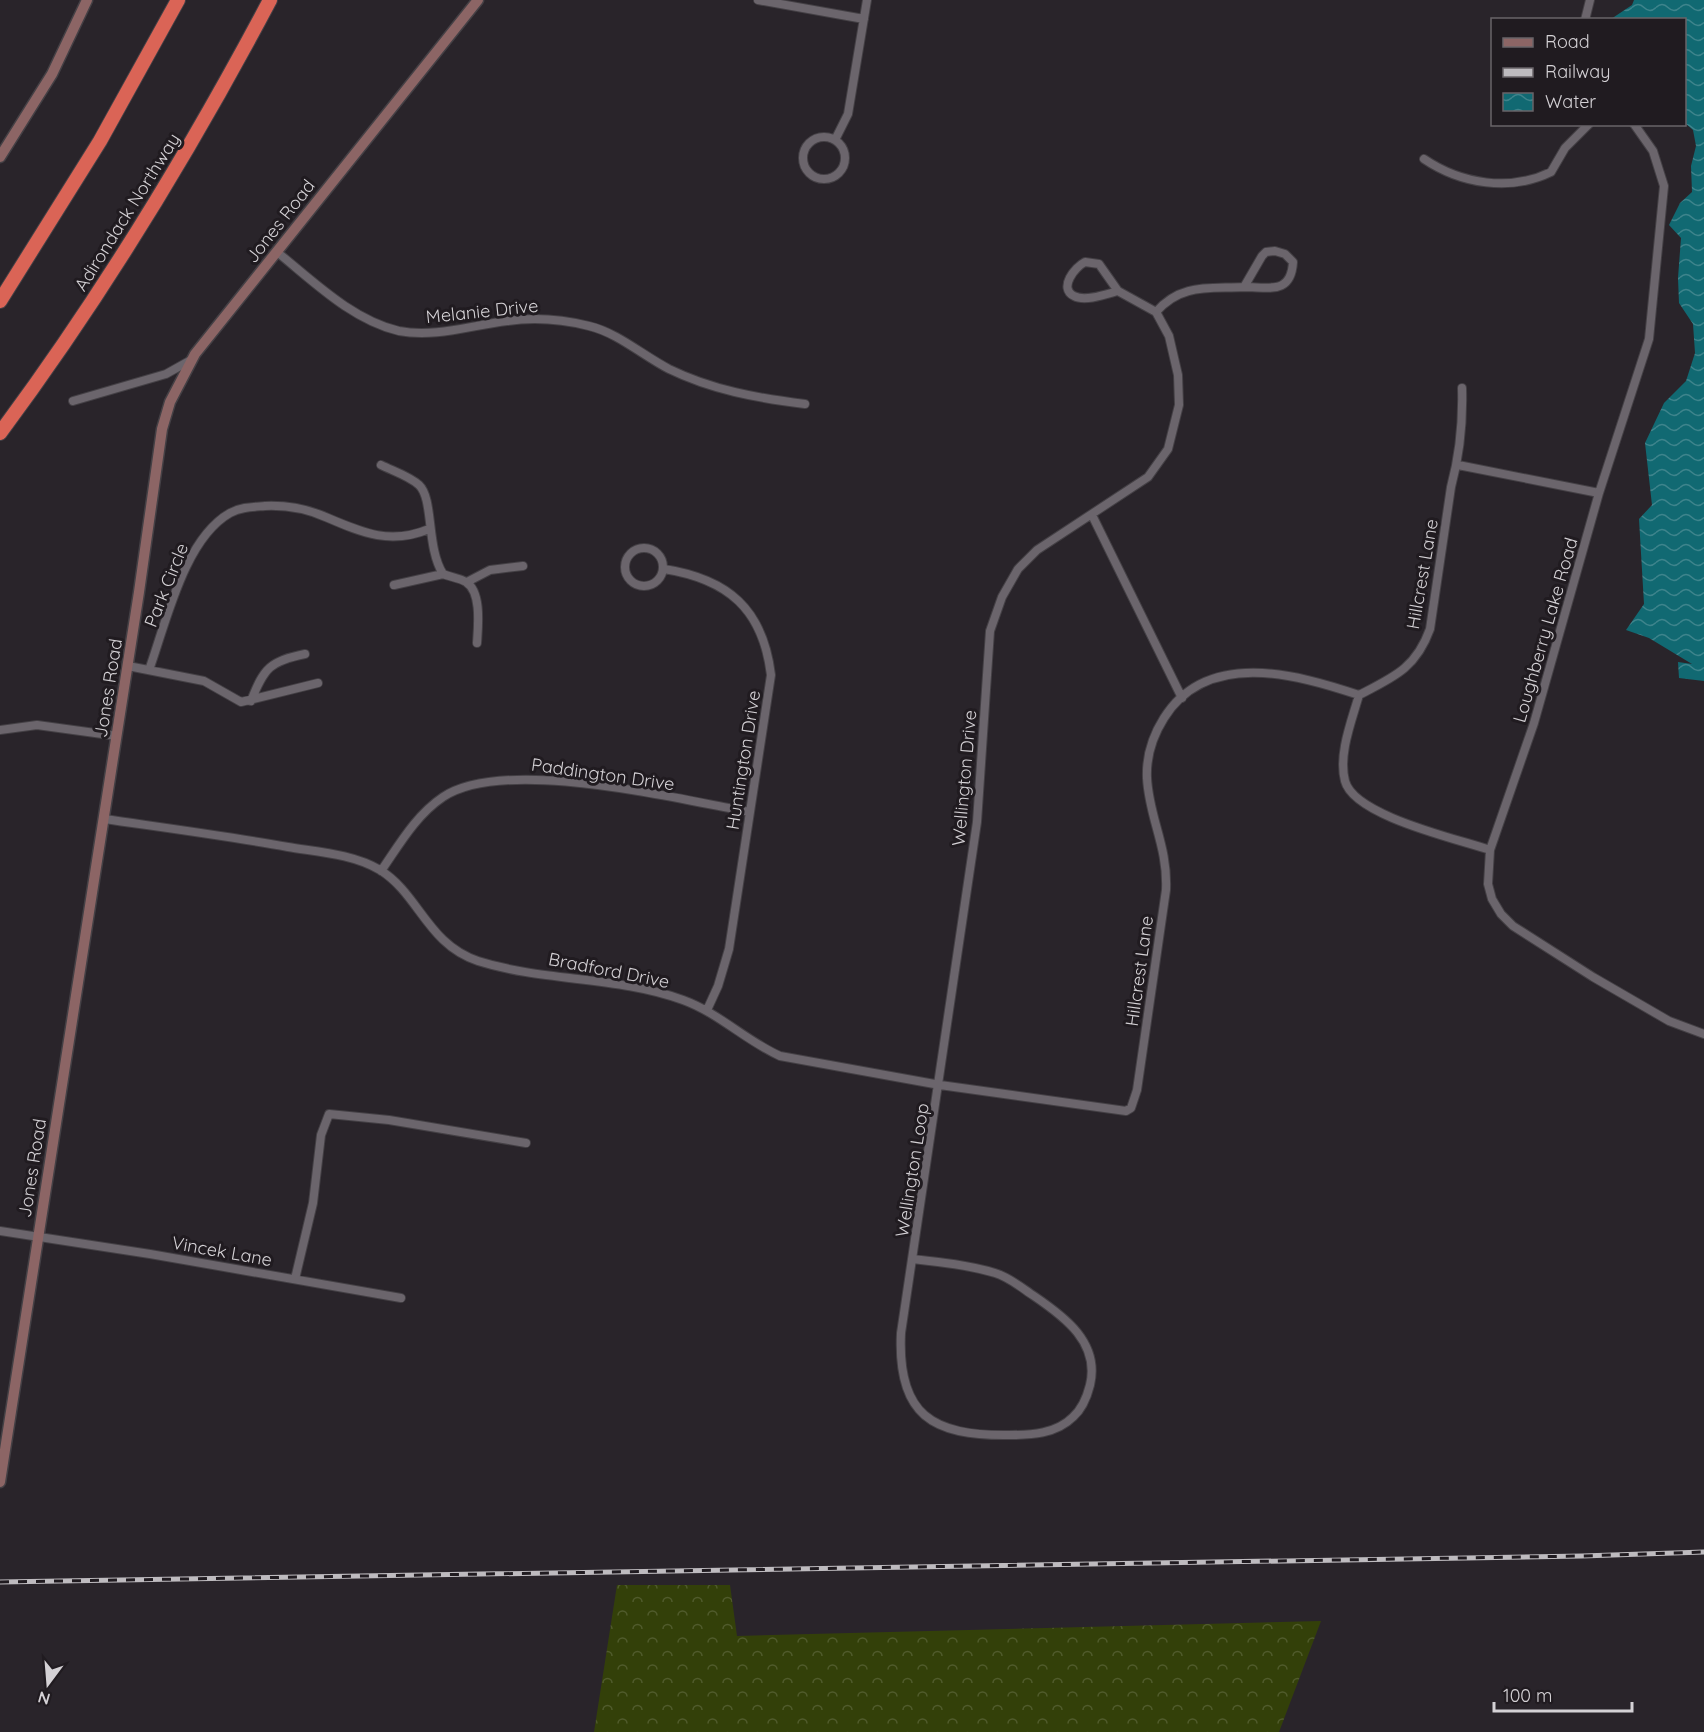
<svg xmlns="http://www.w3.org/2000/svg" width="1704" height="1732" viewBox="0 0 1704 1732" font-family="Quicksand,sans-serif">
<defs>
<pattern id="forest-crowns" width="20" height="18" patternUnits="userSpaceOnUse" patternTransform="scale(1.5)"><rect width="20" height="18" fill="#334009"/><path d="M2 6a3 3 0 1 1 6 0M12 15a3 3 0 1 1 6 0" fill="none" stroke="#505b2c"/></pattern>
<pattern id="water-waves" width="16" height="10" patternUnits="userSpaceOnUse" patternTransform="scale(1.5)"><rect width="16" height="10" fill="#116972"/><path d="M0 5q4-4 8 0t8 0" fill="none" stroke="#3e848c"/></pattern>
</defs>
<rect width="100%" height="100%" fill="#29242a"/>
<path fill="url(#forest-crowns)" d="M617 1585H730L737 1636 1321 1621 1279 1732H594Z"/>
<path fill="url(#water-waves)" d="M1634 0H1704V681L1679 678 1678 662 1692 664 1649 638 1626 630 1644 604 1639 519 1652 505 1645 443 1664 403 1686 381 1695 353 1693 324 1679 303 1678 278 1681 238 1669 225 1680 203 1692 192 1691 166 1696 146 1693 130 1685 123 1684 20 1611 19 1632 5Z"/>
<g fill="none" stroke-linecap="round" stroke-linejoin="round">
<defs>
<path id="street" d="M758 0 864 19
M1585 20 1590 0
M1634 124 1653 151 1664 186 1649 339 1599 493 1534 723 1490 850 1488 884 1492 899 1501 914 1513 926 1593 977 1669 1021 1704 1034
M803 158a21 21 0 1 1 42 0a21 21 0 1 1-42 0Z
M835 140 848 114 867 0
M1424 159C1461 184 1510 192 1551 172L1565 148 1589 124
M1275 251 1285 254 1293 262C1291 295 1269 287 1244 287L1262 256 1266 252Z
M277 252C313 281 352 320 399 331 435 338 472 325 507 321 535 317 561 319 589 326 618 333 642 355 669 369 712 390 757 398 805 404
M1085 262 1099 264 1118 291C1107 294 1085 302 1074 296 1058 288 1075 267 1085 262Z
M1118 291 1156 312
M1156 312C1181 283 1209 289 1244 287
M73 401 166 374 191 360
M381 465C393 471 409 476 419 485 434 499 426 547 443 574
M1458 465 1599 493
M1092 515 1182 698
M625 567a19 19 0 1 1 38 0a19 19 0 1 1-38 0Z
M664 569C728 579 763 609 771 675L729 949 718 986 707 1010
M443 574C450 577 460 578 466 582 482 592 478 627 477 643
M467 582 490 570 523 566
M394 585 443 574
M128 666 204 681 241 702 318 683
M149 670C166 623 184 539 230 513 241 507 253 507 265 506 288 505 308 509 328 518 363 533 391 545 429 529
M1359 695C1352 720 1338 754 1345 781 1354 816 1458 839 1490 850
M251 701C264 668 270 661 305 654
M0 730 37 725 117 736
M104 819C166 828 227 836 288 847 318 852 353 854 380 870 419 894 427 944 478 961 544 982 618 976 683 1000 719 1013 746 1041 780 1056L940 1085 1126 1111 1131 1108 1137 1090 1166 890C1168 846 1149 818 1147 778 1146 755 1152 737 1164 718 1207 649 1296 674 1359 695 1394 677 1416 668 1430 629L1451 487C1460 454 1463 422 1462 388
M381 871C399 845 416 815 443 797 505 756 676 799 750 812
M0 1231 150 1254 401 1298
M913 1259C940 1262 968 1265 995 1273 1009 1277 1022 1288 1034 1296 1065 1317 1100 1343 1090 1385 1087 1397 1082 1409 1073 1417 1056 1434 1031 1435 1009 1435 932 1436 897 1415 901 1333L977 822 990 631 1002 597 1018 569 1037 550 1148 477 1168 449 1179 405 1178 375 1169 336 1156 312
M295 1279 313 1203 321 1135 329 1114 389 1120 526 1143"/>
<path id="secondary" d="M0 157 52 74 87 0
M0 1482 139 592 162 429 170 402 195 354 478 0"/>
<path id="highway" d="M0 301 100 141 178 0
M0 433C102 296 190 151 270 0"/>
</defs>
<use href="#street" stroke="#444045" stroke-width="10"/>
<use href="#secondary" stroke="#444045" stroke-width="13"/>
<use href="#highway" stroke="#444045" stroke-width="16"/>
<use href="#street" stroke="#6b656c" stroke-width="8"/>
<use href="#secondary" stroke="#8c6565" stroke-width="10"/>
<use href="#highway" stroke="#da6456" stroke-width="14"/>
<defs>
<path id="rail" d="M0 1582 1582 1556 1704 1552"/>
</defs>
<use href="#rail" stroke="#bebbbf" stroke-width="5"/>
<use href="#rail" stroke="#201b20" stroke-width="3" stroke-dasharray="9" stroke-linecap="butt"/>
</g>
<g text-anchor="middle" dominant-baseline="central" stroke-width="6" stroke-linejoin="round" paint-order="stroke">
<g font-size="18" fill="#d4d1d5" stroke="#201b20">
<text transform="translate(127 212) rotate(-58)">Adirondack Northway</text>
<text transform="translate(280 221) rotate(-52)">Jones Road</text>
<text transform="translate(482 311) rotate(-6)">Melanie Drive</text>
<text transform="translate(1422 574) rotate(-80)">Hillcrest Lane</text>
<text transform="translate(166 585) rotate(-68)">Park Circle</text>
<text transform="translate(1545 630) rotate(-74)">Loughberry Lake Road</text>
<text transform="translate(108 688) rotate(-81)">Jones Road</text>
<text transform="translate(743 760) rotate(-81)">Huntington Drive</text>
<text transform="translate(603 774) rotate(8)">Paddington Drive</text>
<text transform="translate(964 778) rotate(-85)">Wellington Drive</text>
<text transform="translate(609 970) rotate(11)">Bradford Drive</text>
<text transform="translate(1139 971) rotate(-82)">Hillcrest Lane</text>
<text transform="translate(32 1168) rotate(-81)">Jones Road</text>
<text transform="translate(912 1170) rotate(-81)">Wellington Loop</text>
<text transform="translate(222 1251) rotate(10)">Vincek Lane</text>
</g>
</g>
<rect x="1491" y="18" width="195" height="108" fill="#201b20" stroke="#686468" stroke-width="1.5"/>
<rect x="1503" y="38" width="30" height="9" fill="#8c6565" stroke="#686468" stroke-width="1.5"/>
<text x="1545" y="48" font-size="18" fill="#d4d1d5">Road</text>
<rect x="1503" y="68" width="30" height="9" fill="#bebbbf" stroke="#686468" stroke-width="1.5"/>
<text x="1545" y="78" font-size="18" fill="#d4d1d5">Railway</text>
<rect x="1503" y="93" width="30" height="18" fill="url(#water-waves)" stroke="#686468" stroke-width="1.5"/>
<text x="1545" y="108" font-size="18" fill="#d4d1d5">Water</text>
<g transform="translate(48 1684) rotate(196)" stroke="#201b20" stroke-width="4.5" paint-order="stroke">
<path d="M0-4.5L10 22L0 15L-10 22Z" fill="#d4d1d5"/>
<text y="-9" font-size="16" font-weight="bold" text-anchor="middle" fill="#d4d1d5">N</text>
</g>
<path d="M1494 1702v9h138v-9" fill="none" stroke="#d4d1d5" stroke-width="3"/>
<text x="1503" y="1702" font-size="18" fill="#d4d1d5" stroke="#201b20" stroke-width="4.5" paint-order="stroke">100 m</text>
</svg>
